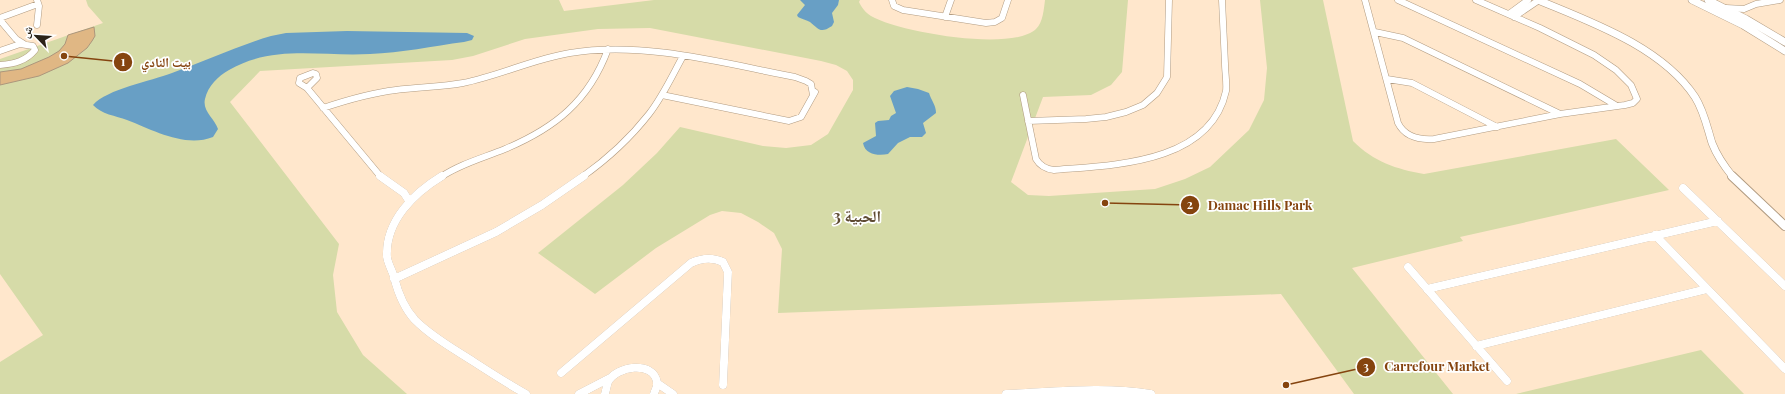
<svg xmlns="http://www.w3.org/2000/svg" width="1785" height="394" viewBox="0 0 1785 394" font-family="'Playfair Display','Noto Naskh Arabic',serif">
<rect width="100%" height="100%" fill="#ffe7cc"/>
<path fill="#d6dba8" d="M86 0H559L564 11 654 0H860L859 2C862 8 865 12 871 16 898 32 1012 52 1036 29 1043 23 1044 8 1045 0H1128L1122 72 1111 85 1091 95 1043 97 1011 182 1028 195 1049 196 1155 189 1185 179 1210 167 1249 130 1264 100 1267 68 1260 0H1323L1353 141C1374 162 1396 169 1424 174L1616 139 1669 190 1460 237 1463 241 1352 268 1453 394H1354L1281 294 778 313 782 249 774 233 758 222 741 213 722 211 710 215 656 248 595 294 538 253 623 185 657 153 680 127 763 146 786 148 811 145 828 134 853 90V80L847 71 836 65 821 61 650 28 598 29 525 39 473 56 452 60 260 71 230 102 339 244 333 275 337 312 363 355 407 394H0V362L43 335 0 274V59L103 23 88 6Z
M1701 350 1744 394H1516Z"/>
<path fill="#689fc5" d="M800 0H839L838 5 832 13 834 22 832 26C820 34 819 29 810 22 807 20 801 19 798 17L797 15 805 5Z
M347 31 467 33 474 36 472 40 464 42C433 46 401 53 370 54 322 57 273 44 229 70 218 76 208 86 205 99 202 111 215 119 218 129L213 137C185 148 153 130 127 120 116 116 101 114 93 105 107 89 151 81 172 73 205 61 237 46 271 36L286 33Z
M907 87 918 89 929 93C931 100 936 105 936 113L923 123 926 133 922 137H910L898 143 888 154C879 156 865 155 863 143L876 136 875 123 878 121 889 120 891 116 896 113 890 96 894 91Z"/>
<path fill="#e0b784" stroke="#ac967c" d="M94 27 95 36 92 41 87 48 68 63 39 76 0 85V72L21 69 49 57 59 51 65 44 68 35Z"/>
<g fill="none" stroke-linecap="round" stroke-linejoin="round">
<defs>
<path id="minor-far1" d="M37 0 39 6 37 25
M892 0 894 6 903 10 986 23 995 22 1002 18 1008 0
M1365 0 1398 123C1405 137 1419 140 1434 139L1560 114 1625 105 1633 103 1637 99 1631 85 1616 70 1594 55 1540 28 1476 0
M1398 0 1580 84 1617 106
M1726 8 1744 9 1756 4 1780 0
M1509 14 1528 0
M945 17 951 0
M1514 17 1539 0
M0 18 38 4
M0 20 16 39 24 44
M1375 32 1403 38 1560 114
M0 51 20 44 33 46 35 50C26 61 14 64 0 65
M313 73 316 74 317 78 307 88 299 83 300 78Z
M1387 79 1412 83 1497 127
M307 88 381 177
M662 95 789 121 801 117 815 92
M1023 95 1036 159C1040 166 1046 169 1054 170 1113 165 1210 164 1226 91 1227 83 1225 72 1225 64 1224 43 1223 21 1222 0
M323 108C347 100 371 93 396 90 418 87 441 87 463 83 499 76 533 59 570 53 645 41 722 63 795 77L806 81 811 84 813 95
M1028 121 1086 119 1106 117 1126 112 1143 105 1157 93 1167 77 1169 0
M441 177C460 164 483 158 505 149 555 128 589 101 608 49
M582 177C606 160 631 137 649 114 663 96 672 76 683 56"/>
<path id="minor" d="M380 176 404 193 409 201
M442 176C414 193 385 221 387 257 388 264 392 270 394 277 398 293 404 308 415 320 432 337 454 349 474 362 491 373 508 384 526 394
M1683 188 1785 286
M1655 235 1785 369
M1408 267 1507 381
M394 279 496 232 542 205 584 176
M1427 289 1718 221
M1476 346 1707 289
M561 373 691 263C702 258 712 257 723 262L728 272 723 385
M657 383 673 394
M579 394 610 378
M605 394C606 390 607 385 608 382 616 366 653 360 657 382 658 386 655 390 654 394
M1006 394C1054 392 1104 386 1151 394"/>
<path id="tertiary-far1" d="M1538 0C1591 22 1662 47 1695 97 1704 111 1707 127 1712 143 1717 156 1724 166 1733 177
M1692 0 1743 25 1785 51
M1708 0 1746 19 1785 42"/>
<path id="tertiary" d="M1732 176 1785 226"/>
</defs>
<use href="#minor-far1" stroke="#b19b81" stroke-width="7"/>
<use href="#minor" stroke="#b19b81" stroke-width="8"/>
<use href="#tertiary-far1" stroke="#b19b81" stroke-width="8"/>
<use href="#tertiary" stroke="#b19b81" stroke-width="10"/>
<use href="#minor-far1" stroke="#fff" stroke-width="6"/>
<use href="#minor" stroke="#fff" stroke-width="8"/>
<use href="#tertiary-far1" stroke="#fff" stroke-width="7"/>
<use href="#tertiary" stroke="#fff" stroke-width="8"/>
</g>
<g text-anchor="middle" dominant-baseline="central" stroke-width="3.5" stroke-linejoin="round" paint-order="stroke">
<g font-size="16" font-weight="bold" fill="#5e4a32" stroke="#fff">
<text x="857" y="215">الحبية 3</text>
</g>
</g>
<path fill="none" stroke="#85440f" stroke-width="1.5" d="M64 56L123 62M1105 203L1190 205M1286 385L1366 367"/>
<g fill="#85440f" stroke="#fff" stroke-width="1.5">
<circle cx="64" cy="56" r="4"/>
<circle cx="1105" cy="203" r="4"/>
<circle cx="1286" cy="385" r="4"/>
<circle cx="123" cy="62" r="10"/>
<circle cx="1190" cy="205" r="10"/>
<circle cx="1366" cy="367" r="10"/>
</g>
<g font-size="12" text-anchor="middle" font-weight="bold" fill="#fff">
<text x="123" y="66">1</text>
<text x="1190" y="209">2</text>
<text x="1366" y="371">3</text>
</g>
<g font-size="13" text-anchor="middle" font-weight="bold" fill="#85440f" stroke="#fff" stroke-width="3.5" stroke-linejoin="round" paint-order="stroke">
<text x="166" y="67">بيت النادي</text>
<text x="1260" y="210">Damac Hills Park</text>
<text x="1437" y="371">Carrefour Market</text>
</g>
<g transform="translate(36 36) rotate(295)" stroke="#ffffff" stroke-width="3" paint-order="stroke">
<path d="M0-3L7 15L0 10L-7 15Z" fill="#2b2318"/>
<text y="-6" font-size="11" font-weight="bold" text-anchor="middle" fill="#2b2318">ش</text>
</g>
</svg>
